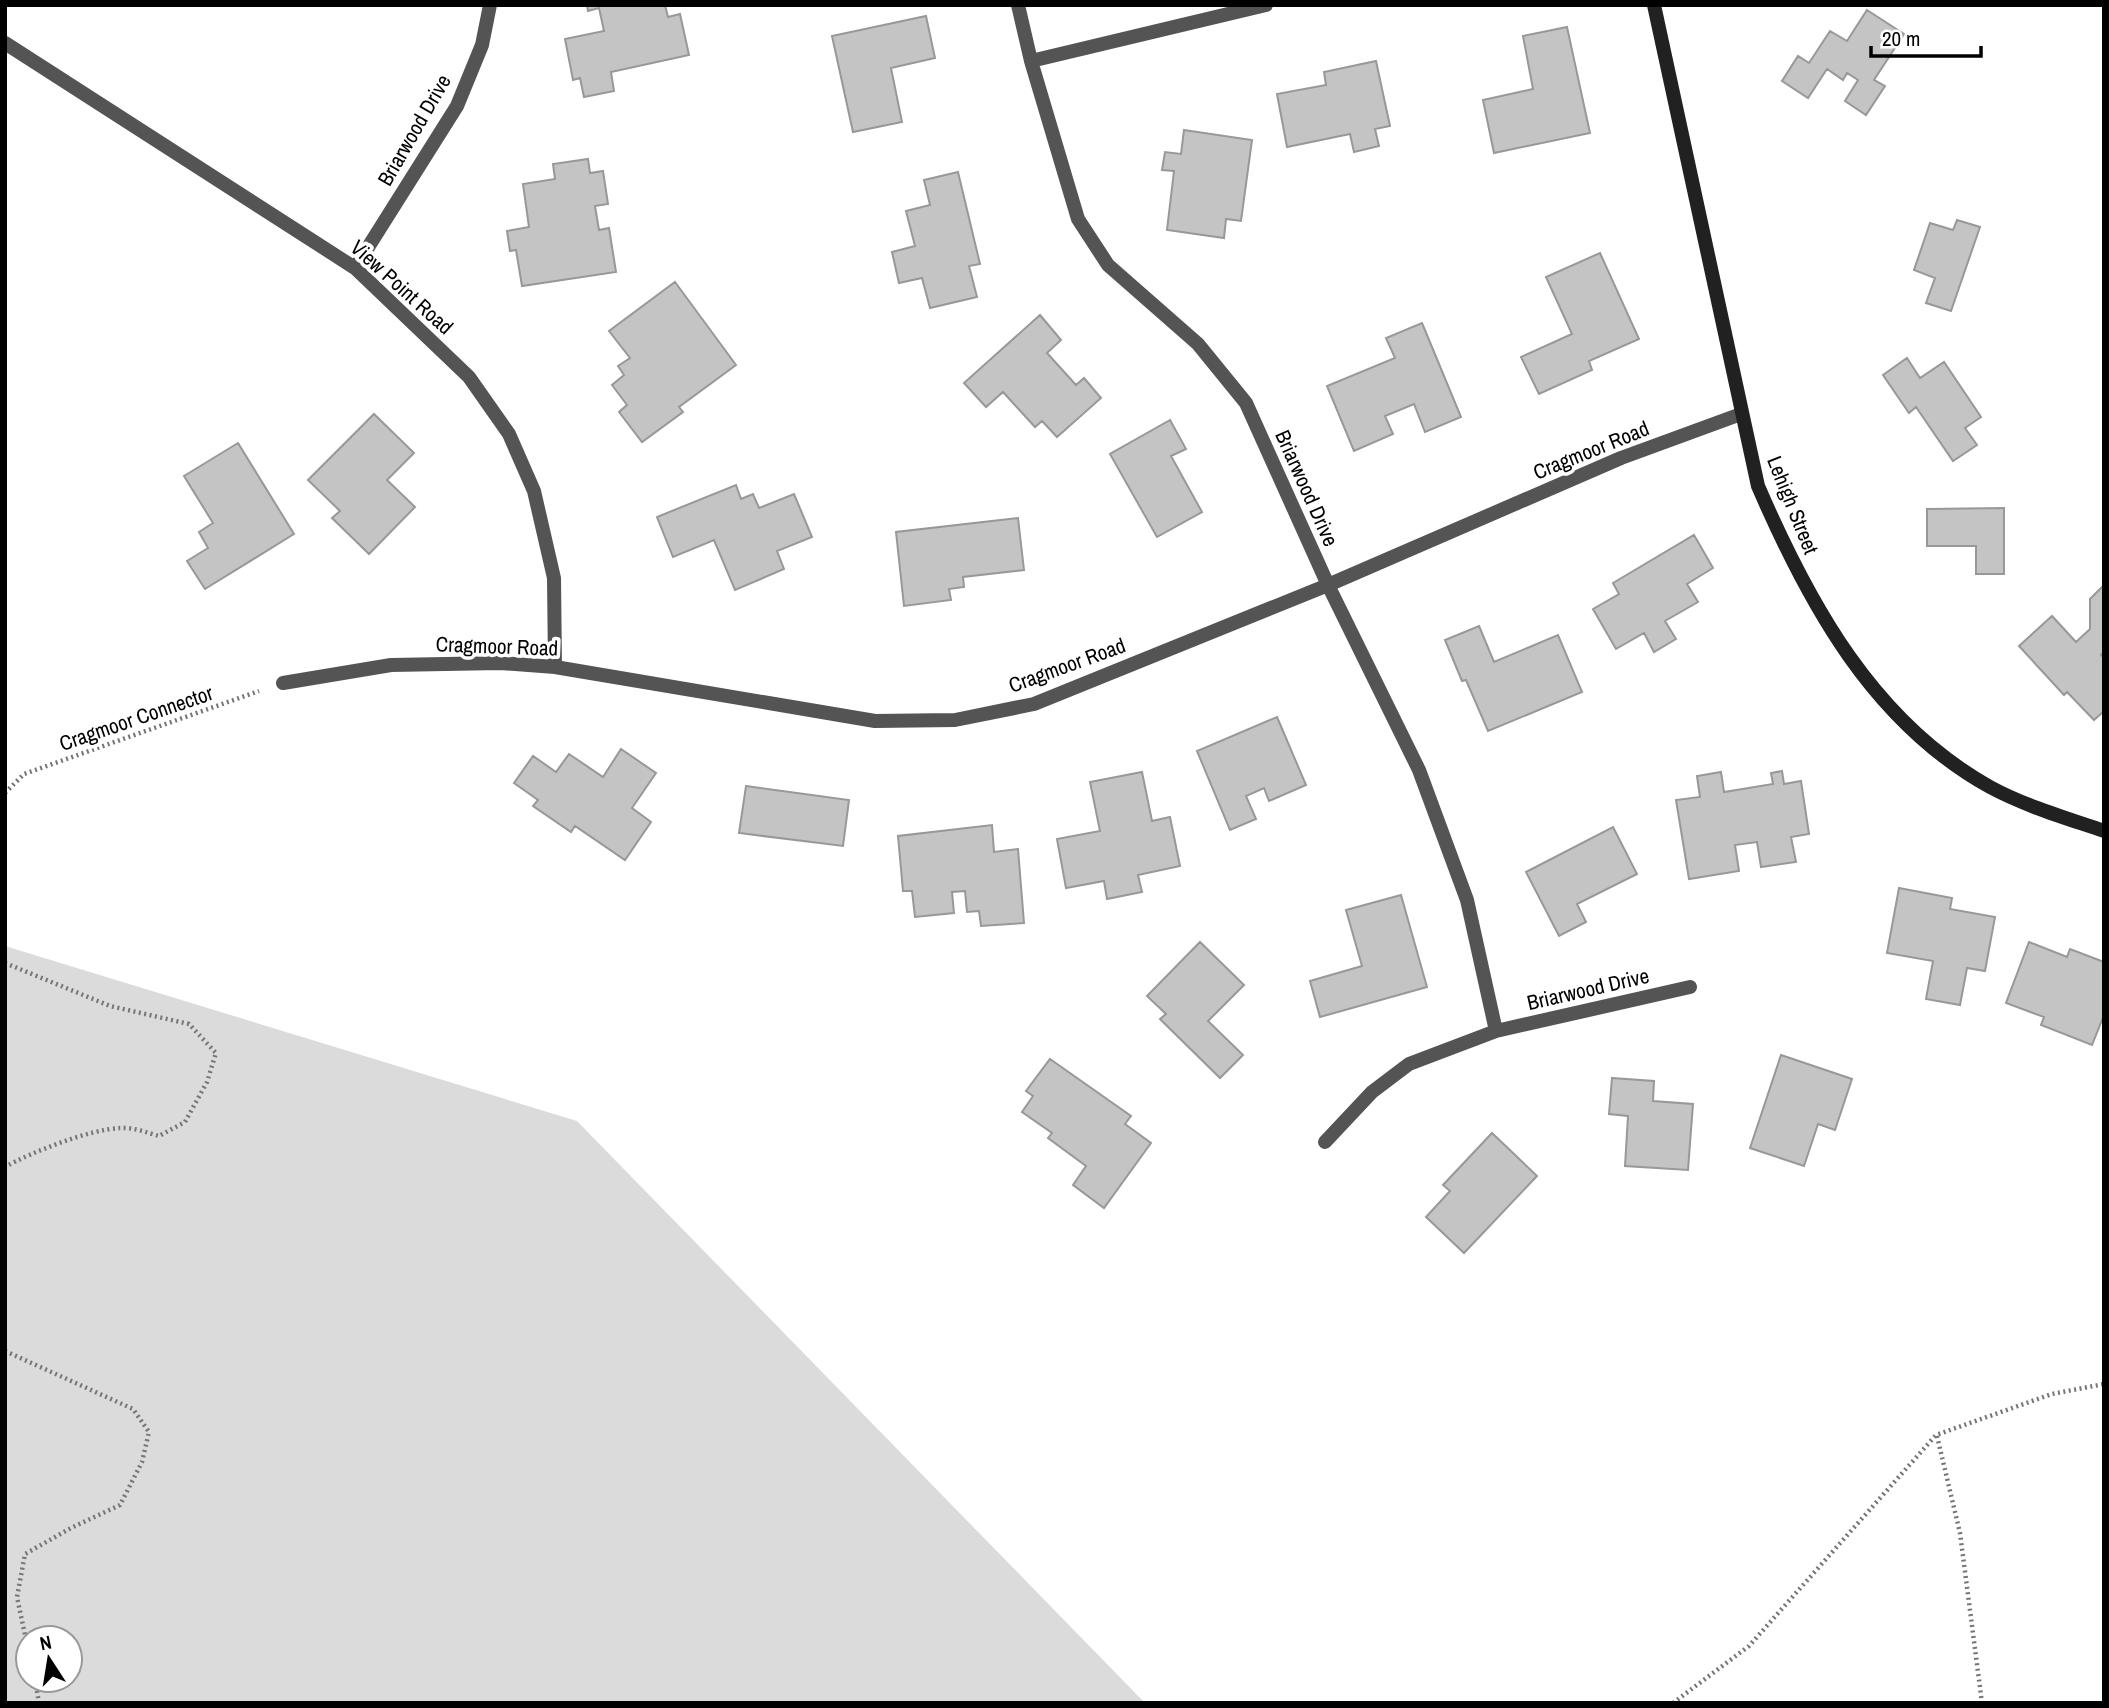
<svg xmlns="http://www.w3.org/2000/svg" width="2109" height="1708" viewBox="0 0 2109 1708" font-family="'Archivo Narrow',sans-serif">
<rect width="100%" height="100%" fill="#fff"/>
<path fill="#dbdbdb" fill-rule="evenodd" d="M5 946 577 1121 1145 1703H5ZM28 1638H70V1680H28Z"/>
<path fill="#c4c4c4" stroke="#989898" stroke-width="2" d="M587 5H665L668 17 680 14 689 55 611 72 614 91 584 97 580 78 573 80 565 39 604 31 599 8 588 11Z
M1867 10 1904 34 1874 80 1885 86 1866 115 1845 101 1858 80 1847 73 1843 80 1827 69 1808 98 1782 81 1798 56 1809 63 1830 31 1847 41Z
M926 16 935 58 891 68 902 122 853 132 832 36Z
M1567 27 1590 133 1494 153 1483 100 1533 89 1523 36Z
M1376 61 1390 126 1375 129 1379 146 1354 152 1350 134 1287 147 1277 94 1326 85 1324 72Z
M1184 130 1252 140 1241 221 1226 219 1224 238 1167 230 1174 171 1162 170 1165 152 1181 154Z
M588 159 590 173 603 171 608 204 595 206 599 230 609 228 616 272 522 286 516 250 510 251 507 231 529 227 523 184 555 179 553 164Z
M958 172 980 264 969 266 977 297 930 308 922 278 899 283 892 252 915 246 906 211 930 205 924 180Z
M1957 220 1980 227 1951 311 1926 303 1935 278 1914 270 1930 223 1953 230Z
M1600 253 1639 339 1589 361 1592 370 1539 394 1521 357 1572 334 1546 277Z
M675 282 736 365 679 407 683 412 642 442 619 412 627 405 612 385 624 375 618 366 630 358 609 331Z
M1040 315 1061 340 1047 353 1076 385 1084 378 1101 398 1057 437 1042 421 1035 427 1003 392 986 407 964 383Z
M1422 323 1461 417 1425 432 1414 404 1385 416 1393 434 1354 451 1327 386 1395 358 1386 338Z
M1907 358 1920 378 1944 362 1981 417 1965 428 1977 445 1953 461 1916 407 1909 413 1883 375Z
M374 414 414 453 387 480 415 507 369 554 332 518 340 511 308 480Z
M1170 420 1186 449 1171 456 1202 512 1157 537 1110 454Z
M238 443 294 534 205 589 187 561 208 548 199 532 213 523 184 476Z
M736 485 741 499 753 494 759 508 794 494 812 537 777 551 784 569 735 590 714 540 673 557 657 517Z
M2004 508V574H1976V546H1927V509Z
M1018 518 1024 570 963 577 964 587 949 589 951 600 904 606 896 532Z
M1694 535 1713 568 1687 584 1698 602 1665 621 1676 639 1654 652 1644 633 1616 649 1593 609 1619 594 1613 583Z
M2104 585V652L2101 655 2104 658V711L2094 720 2067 692 2064 695 2019 646 2052 616 2076 642 2090 629V599Z
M1479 626 1494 662 1558 635 1582 692 1488 731 1466 680 1462 681 1445 640Z
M1277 717 1306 785 1269 801 1264 788 1246 796 1256 819 1230 830 1197 751Z
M621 749 656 773 632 808 651 822 625 860 575 826 571 832 533 806 538 800 514 783 533 756 556 772 569 754 603 777Z
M1782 771 1784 784 1801 781 1809 834 1791 837 1796 862 1761 867 1757 842 1735 845 1739 871 1689 879 1676 800 1700 797 1697 776 1721 772 1724 792 1773 784 1771 773Z
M1142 772 1152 821 1170 817 1180 866 1138 875 1142 892 1107 899 1104 881 1066 888 1057 839 1100 831 1090 782Z
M746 786 849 800 843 846 739 833Z
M992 825 994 852 1018 849 1024 923 981 926 979 911 967 912 965 891 952 892 954 913 915 917 912 891H903L898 836Z
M1613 827 1637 874 1577 904 1586 922 1559 936 1526 872Z
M1899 888 1952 898 1950 909 1995 917 1985 971 1967 968 1960 1005 1926 999 1933 961 1887 953Z
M1401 895 1427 987 1320 1017 1310 981 1362 966 1346 910Z
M1200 942 1244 985 1208 1021 1243 1055 1220 1078 1160 1019 1166 1014 1147 996Z
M2029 942 2067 957 2070 949 2104 962V1015L2092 1045 2041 1025 2044 1017 2006 1003Z
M1781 1055 1852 1079 1835 1130 1818 1124 1804 1166 1750 1148Z
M1050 1059 1131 1116 1125 1124 1151 1143 1104 1208 1073 1185 1086 1166 1048 1138 1052 1133 1022 1112 1033 1096 1026 1091Z
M1612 1078 1654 1081 1653 1101 1693 1104 1688 1170 1625 1166 1628 1116 1609 1114Z
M1492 1133 1537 1176 1464 1253 1426 1217 1450 1191 1443 1185Z"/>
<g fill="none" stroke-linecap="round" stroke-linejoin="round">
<path stroke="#767676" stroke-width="4.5" stroke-dasharray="2 3.5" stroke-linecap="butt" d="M5 793 24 774 259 691
M5 963 110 1006 189 1024 216 1053 207 1082 185 1122 159 1136C148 1133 133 1127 121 1128 90 1129 32 1152 5 1167
M5 1351 133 1409 149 1432 142 1462 120 1505 71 1528 25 1554 17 1597 28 1649
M1937 1436 1960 1533 1982 1703
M35 1680 39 1703
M1673 1703 1749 1646 1936 1435 2052 1394 2104 1384"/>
<path stroke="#545454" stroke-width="14" d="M1018 5 1031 61 1078 219 1108 265 1198 344 1246 403 1328 585 1419 770 1467 900 1496 1031
M5 43 355 268 469 377 509 434 534 491 554 578 555 667
M1031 61 1266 5
M355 268 457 106 482 45 490 5
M283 683 391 665 500 663 555 667 875 721 955 720 1034 704 1328 585 1621 458 1741 414
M1325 1142 1372 1092 1409 1064 1496 1031 1690 987"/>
<path stroke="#212121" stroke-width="14" d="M1654 5 1758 486C1809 604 1873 722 1990 787 2025 806 2066 818 2104 831"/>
</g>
<g text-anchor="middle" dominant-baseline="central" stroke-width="7" stroke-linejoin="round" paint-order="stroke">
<g font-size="21" fill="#000" stroke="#fff">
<text transform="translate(414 130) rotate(-60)">Briarwood Drive</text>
<text transform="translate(402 287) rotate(42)">View Point Road</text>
<text transform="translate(1591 450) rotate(-22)">Cragmoor Road</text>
<text transform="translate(1307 488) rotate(66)">Briarwood Drive</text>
<text transform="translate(1793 505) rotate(68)">Lehigh Street</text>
<text transform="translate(497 646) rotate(2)">Cragmoor Road</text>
<text transform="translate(1067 665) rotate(-20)">Cragmoor Road</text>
<text transform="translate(136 718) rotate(-19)">Cragmoor Connector</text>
<text transform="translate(1588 989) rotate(-13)">Briarwood Drive</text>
</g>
</g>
<rect width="2109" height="1708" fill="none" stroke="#000000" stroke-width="14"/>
<g transform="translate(49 1659) rotate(348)"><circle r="33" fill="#ffffff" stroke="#999999" stroke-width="2"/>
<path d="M0-5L12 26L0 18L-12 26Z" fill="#000000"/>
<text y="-10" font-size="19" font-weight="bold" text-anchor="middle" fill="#000000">N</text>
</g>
<path d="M1871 46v10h110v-10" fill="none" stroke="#000000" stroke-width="3.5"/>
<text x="1882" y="46" font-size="21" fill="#000000" stroke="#ffffff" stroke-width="5" paint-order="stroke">20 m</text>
</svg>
